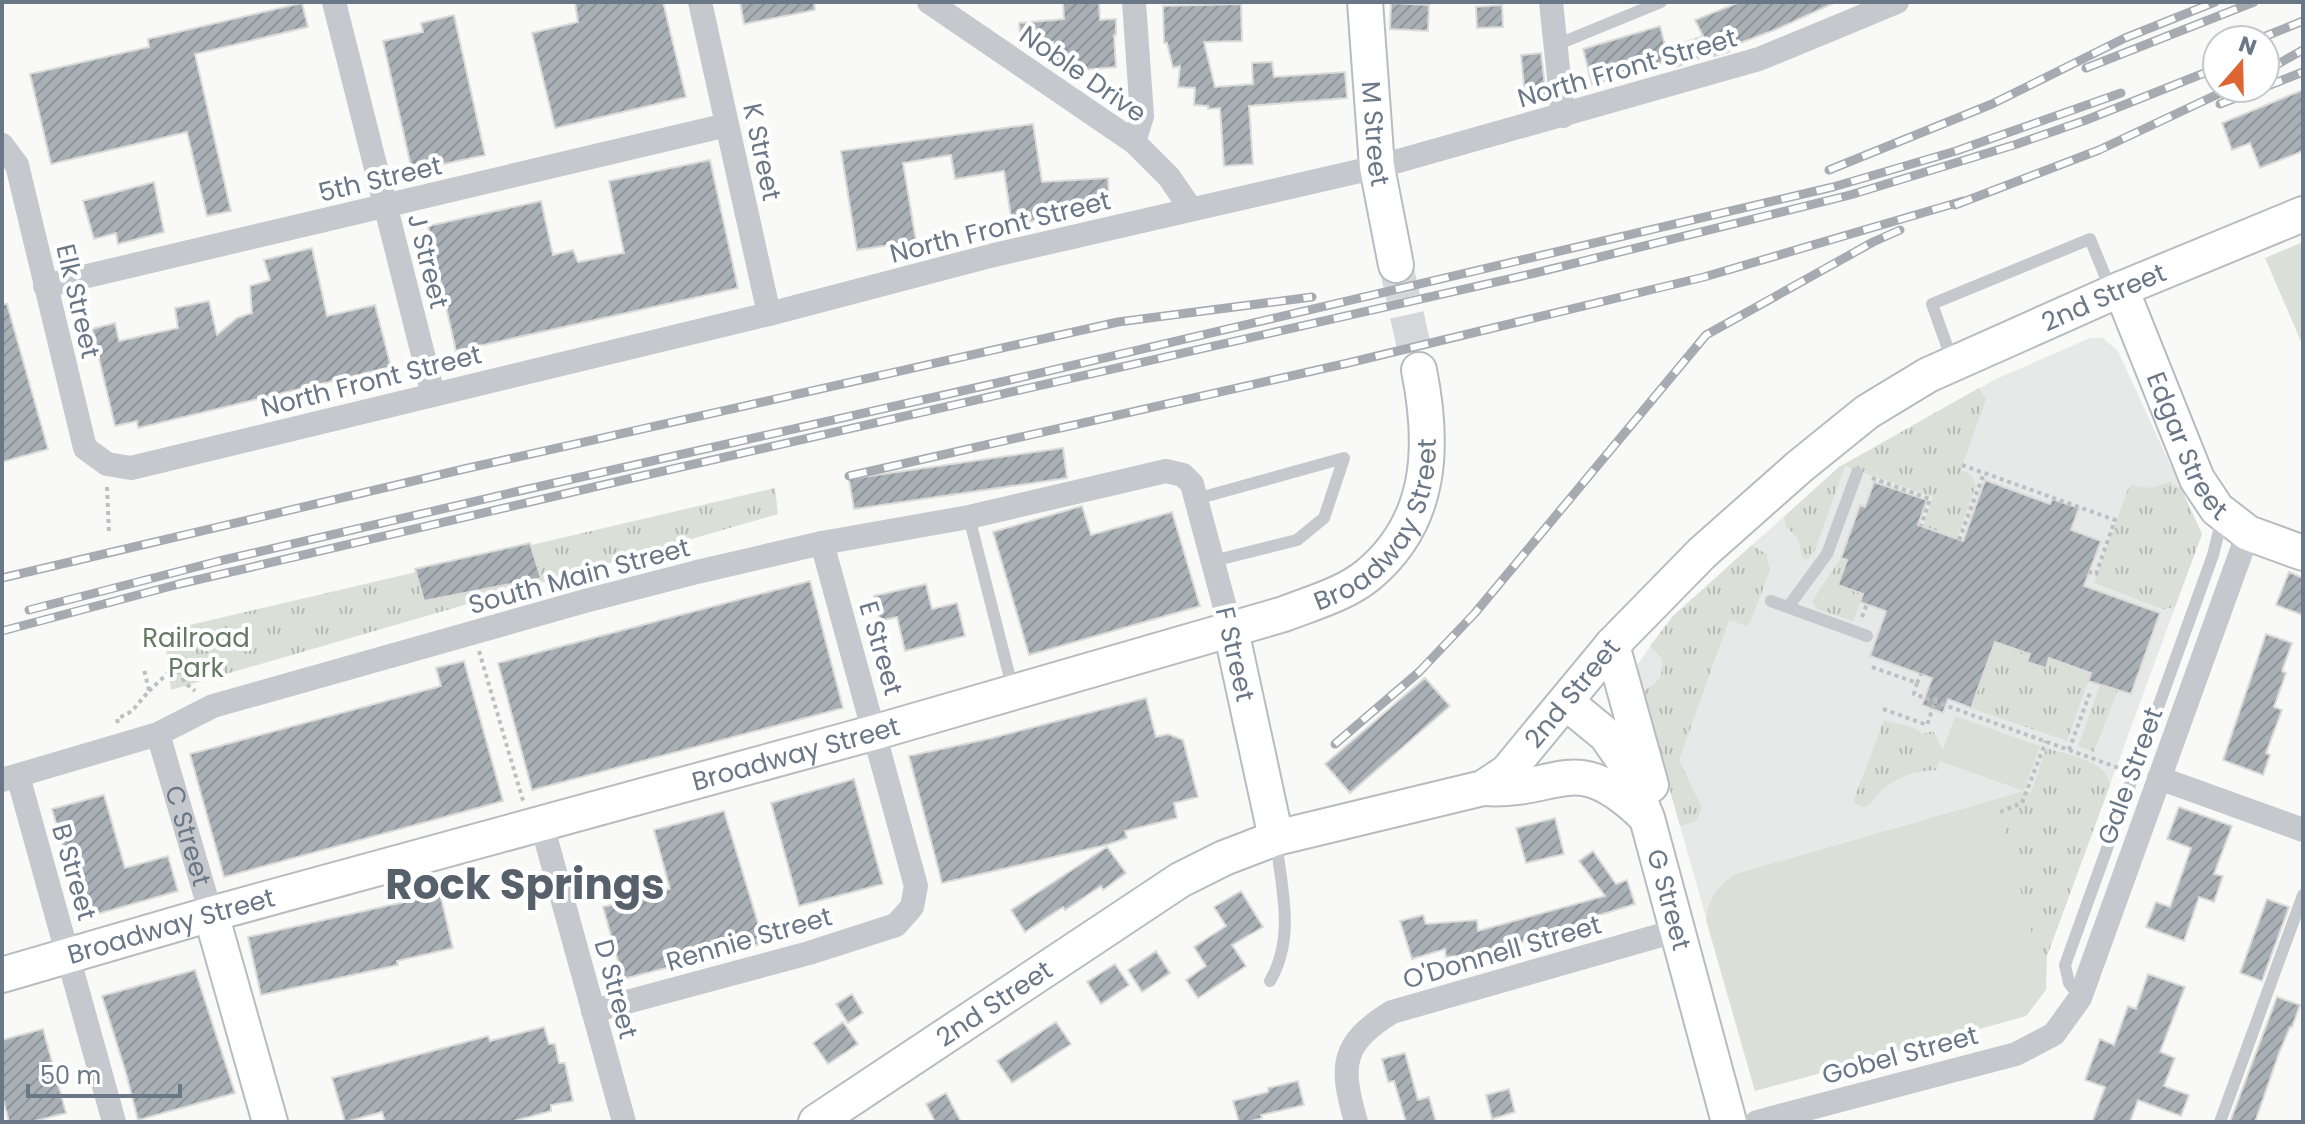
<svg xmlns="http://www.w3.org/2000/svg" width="2305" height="1124" viewBox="0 0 2305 1124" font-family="Poppins,sans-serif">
<defs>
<pattern id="grass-tufts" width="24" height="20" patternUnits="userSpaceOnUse" patternTransform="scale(2)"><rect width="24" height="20" fill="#dae0d8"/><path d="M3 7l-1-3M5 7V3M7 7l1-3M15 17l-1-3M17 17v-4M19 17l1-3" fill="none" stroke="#b5bab5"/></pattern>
<pattern id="building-hatch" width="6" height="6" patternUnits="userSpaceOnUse" patternTransform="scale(2)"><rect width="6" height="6" fill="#a9b1b7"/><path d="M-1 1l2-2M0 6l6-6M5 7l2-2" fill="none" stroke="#8e959a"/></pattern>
</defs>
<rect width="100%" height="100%" fill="#f9f9f7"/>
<path fill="#e7e8e8" d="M2090 338H2103L2118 351 2202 534 2047 956 2044 971 2047 988 2026 1016 1755 1091 1642 691 1637 665 1673 616 1839 467 1996 379Z"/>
<path fill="url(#grass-tufts)" d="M1979 388 1986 399 1961 470 1970 474 1976 485 1957 539 1923 526 1933 497 1845 466 1815 550 1807 560 1802 557 1798 539 1786 526 1784 517 1839 467Z
M2172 481V485L2181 488 2202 534 2175 607 2163 609 2094 583 2128 489 2132 485 2150 488Z
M775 488 778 514 171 690 164 631Z
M1752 545 1766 554 1770 570 1751 621 1746 626 1729 620 1679 760 1702 808 1696 821 1680 826 1642 691C1657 685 1664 676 1662 659L1650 646 1673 616Z
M1841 558 1847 560 1838 584 1863 594 1853 621 1817 609 1812 601Z
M2018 634 2091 673 2067 741 1971 708 1995 642 2013 648Z
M2104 684 2118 690 2094 752 2078 746 2100 685Z
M1884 720C1899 725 1911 724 1923 734L1933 731 1943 750 1936 770C1917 771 1898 776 1883 789 1878 793 1871 806 1865 807 1862 807 1855 803 1853 802Z
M2046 748C2067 755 2107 760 2110 785L2047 956 2046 990 1997 799 2024 791 2031 792Z"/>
<path fill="#dae0d8" d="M2303 242V346L2265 258Z
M1955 716 2040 746 2024 791 1939 761Z
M1997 799 2046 990 2026 1016 1755 1091 1706 920C1709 898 1717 886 1736 874Z"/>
<path fill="url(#building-hatch)" stroke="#dbdbd9" stroke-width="2" d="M575 2H663L686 97 555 128 532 33 578 22Z
M740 2H814L815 10 744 24Z
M1063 2H1099L1100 20 1116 19V35H1114L1116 67 1082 70 1081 66H1054L1053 42 1021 44 1019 23 1064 19Z
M1740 2H1836L1777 29 1732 46 1730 43 1725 46 1729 52 1714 56 1712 53 1676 67 1669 48 1703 36 1695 20Z
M302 3 308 27 195 54 231 211 207 216 187 132 51 164 30 74 149 47 148 39Z
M1391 3 1429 5 1428 31 1390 29Z
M1241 4 1242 41 1204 42 1215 87 1253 84 1252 63 1272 62 1274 77 1345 72 1347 98 1249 106 1253 164 1224 166 1220 108 1208 109V106L1194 105 1195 88 1178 87 1180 66 1173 68 1167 43H1164L1163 6Z
M1502 5 1503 27 1477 28 1476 7Z
M454 15 485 155 412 171 383 41 423 32 421 23Z
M1660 26 1669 61 1620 73 1621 76 1592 84 1583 49Z
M1541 53 1546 95 1525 97 1521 55Z
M2303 90V151L2260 168 2250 143 2232 150 2222 123Z
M1033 124 1042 182 1108 178 1109 209 1047 213 1048 219 1012 224 1004 171 955 179 951 155 903 163 916 241 857 250 841 151Z
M710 160 738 288 456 351 428 226 541 201 553 255 573 250 578 262 624 253 609 181Z
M154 182 164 232 118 244 116 233 94 239 83 201Z
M312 248 327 316 375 305 391 367 138 428 137 421 115 426 92 329 115 323 119 341 178 328 175 308 209 301 217 335 237 318 252 313 250 286 270 280 264 260Z
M2 304H7L48 449 2 462Z
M1063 448 1067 478 854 509 849 479Z
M1985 480 2050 504 2052 499 2079 508 2071 530 2101 541 2084 586 2160 613 2131 694 2088 681 2091 673 2049 658 2046 668 2027 662 2030 654 1995 642 1971 708 1948 699 1943 713 1922 705 1932 678 1870 656 1886 611 1860 602 1863 594 1838 585 1847 560 1841 558 1860 505 1865 507 1874 482 1927 500 1918 525 1963 541Z
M1082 506 1091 535 1172 512 1200 606 1029 655 993 532Z
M530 543 541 578 424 601 415 569Z
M2289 572 2303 578V615L2276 605Z
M810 581 843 708 532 790 498 663Z
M926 584 932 609 957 603 965 636 905 651 897 617 880 621 874 596Z
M2266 634 2292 643 2282 671 2286 673 2274 707 2282 710 2266 753 2270 755 2263 775 2223 760Z
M464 661 503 801 224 877 190 754 441 686 436 668Z
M1425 678 1450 706 1350 793 1325 764Z
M1146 698 1156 737 1168 734 1183 740 1198 797 1174 803 1177 818 1125 831 1127 838 1106 845 942 883 909 756 988 739Z
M854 779 883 884 799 906 771 803Z
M104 795 125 868 168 856 178 891 83 918 52 809Z
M2179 807 2232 826 2214 874 2223 876 2214 902 2199 897 2184 941 2146 927 2156 902 2170 907 2191 848 2167 839Z
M724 811 764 943 623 979 603 907 670 889 654 830Z
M1555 818 1564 854 1526 863 1516 828Z
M1107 847 1126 873 1103 890 1101 886 1065 910 1063 907 1025 932 1011 910Z
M1593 851 1616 884 1627 880 1635 904 1593 917 1594 922 1480 954 1446 957 1445 949 1412 959 1400 921 1423 915 1426 924 1477 920 1478 931 1605 896 1579 861Z
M1241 891 1263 927 1232 945 1246 966 1198 998 1186 980 1206 966 1194 947 1226 926 1214 907Z
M440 894 453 948 397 961 398 965 261 995 248 937Z
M2267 899 2289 907 2262 981 2240 973Z
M1156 951 1170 973 1142 992 1128 970Z
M1115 964 1129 985 1101 1004 1087 982Z
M195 970 235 1093 138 1120 126 1073 102 996Z
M2148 974 2185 987 2160 1052 2175 1058 2164 1086 2189 1095 2181 1116 2138 1100 2130 1122H2092L2105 1087 2085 1080 2100 1039 2114 1045 2128 1006 2136 1009Z
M852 994 863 1013 848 1023 836 1004Z
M2277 997 2300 1005 2292 1027H2290L2279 1053 2255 1122H2230Z
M843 1022 858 1044 828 1064 813 1043Z
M1056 1022 1071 1044 1012 1083 997 1061Z
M544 1027 549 1044H555L559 1063H565L573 1101 551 1105V1111L510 1122H385L382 1112 345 1122 332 1078 488 1036 490 1041Z
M43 1029 66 1113 31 1122H9L2 1095V1040Z
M1405 1053 1418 1100 1429 1097 1436 1122H1406L1394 1081 1388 1082 1382 1059Z
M1298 1081 1304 1105 1261 1115 1262 1118 1248 1122H1239L1233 1101 1268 1092V1088Z
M1509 1089 1515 1112 1492 1119 1486 1095Z
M946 1093 961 1122H935L926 1104Z"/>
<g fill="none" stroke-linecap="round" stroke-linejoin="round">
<path stroke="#d5d8db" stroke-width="34" stroke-dasharray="34 17" stroke-linecap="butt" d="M1396 265 1419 370"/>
<defs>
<g id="secondary">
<path id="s2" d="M1365 2 1377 167 1396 265"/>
<path id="s3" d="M2121 289 2197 479 2217 509 2248 533 2303 553"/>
<path d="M1231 630 1276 838"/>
<path d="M1612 645 1651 785"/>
<path id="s4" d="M1567 703 1606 735 1624 761 1647 818 1729 1122"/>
<path d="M1484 788C1560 793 1574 747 1645 816"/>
<path d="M211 914 270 1122"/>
<path id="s5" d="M2 975 211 914 876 732 1284 614C1312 603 1345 594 1368 575 1433 521 1434 445 1419 370"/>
<path id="s6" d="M816 1122 1180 880 1224 858 1276 838 1483 788 1507 772 1612 645 1702 553 1799 467 1867 412 1928 375 2121 289 2303 214"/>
</g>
</defs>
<use href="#secondary" stroke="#b7bcc0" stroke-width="38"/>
<path stroke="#bdbfc2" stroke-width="4" stroke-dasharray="4 4" stroke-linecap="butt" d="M1962 465 2115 520 2096 574 2089 572
M1872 478 1930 499 1921 526
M107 487 109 534
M1959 540 1984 473
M1862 617 1867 604
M479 651 524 804
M1872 667 1917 683 1914 694 2119 768
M1917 683 1921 674
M149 691 169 672 181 670 184 682 195 691
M1883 709 1927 725 1937 695
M118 723 117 719 132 711 149 691 144 669
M2069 750 2091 690
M2000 812 2022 803 2046 741"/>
<path stroke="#c5c8cc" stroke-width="12" d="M1556 45 1661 2
M1952 360 1932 304 2090 239 2111 290
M1196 499 1344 458 1324 518 1297 540 1213 561
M969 517 1013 690
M1771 601 1867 636
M1788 607 1827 554 1857 473
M1270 981C1296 937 1281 887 1276 840
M2080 998 2069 983 2065 965 2213 555 2219 531 2217 516
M2220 1122 2303 895"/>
<g stroke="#c5c8cc" stroke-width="24">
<path d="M334 2 433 394"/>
<path d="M700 2 769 314"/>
<path d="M929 2 1134 142 1169 177 1191 209"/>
<path d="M1134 2 1142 116 1134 142"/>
<path d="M1551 2 1563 116"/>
<path d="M2 145 17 165 85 448 107 464 131 468 769 314 994 255 1377 167 1759 59 1897 2"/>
<path d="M45 286 727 125"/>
<path id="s1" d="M158 734 211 914"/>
<path d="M18 776 114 1122"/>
<path d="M2159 778 2303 830"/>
<path d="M2 780 158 734 213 706 585 601 697 572 822 543 969 517 1166 471 1183 475 1192 484 1231 630"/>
<path d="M542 825 624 1122"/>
<path d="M593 1011 809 953 896 925 912 907 916 886 822 543"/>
<path d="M1356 1122C1340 1066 1340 1044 1392 1012L1679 930"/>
<path d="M1757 1122 2016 1054 2054 1034 2080 998 2248 533"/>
</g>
<use href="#secondary" stroke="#fff" stroke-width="34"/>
<defs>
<path id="rail" d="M2256 40 2303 21
M2086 68 2254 2
M2265 71 2303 50
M2265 87 2303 72
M2220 104 2261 88
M1829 170 1992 104 2125 38 2215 2
M1955 205 2099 150 2231 88
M849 476 1348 363 1704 277 1963 201
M2 578 464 469 1118 322 1312 297
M29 610 219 561 515 492 1010 380 1833 187 1956 151 2121 93
M2 631 179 584 624 480 1535 273 1850 195 2017 144 2086 120 2217 68
M1335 744 1419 672 1475 613 1706 335 1873 242 1900 230"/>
</defs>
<use href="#rail" stroke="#a6abb1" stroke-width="9"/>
<use href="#rail" stroke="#fff" stroke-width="6" stroke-dasharray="18" stroke-linecap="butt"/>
</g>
<g text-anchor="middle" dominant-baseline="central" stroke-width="8" stroke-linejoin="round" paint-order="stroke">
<g font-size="26" fill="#697786" stroke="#fff">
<text transform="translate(1627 68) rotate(-16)">North Front Street</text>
<text transform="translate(1083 74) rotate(35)">Noble Drive</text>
<text stroke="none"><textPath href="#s2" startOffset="132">M Street</textPath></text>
<text transform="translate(762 152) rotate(78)">K Street</text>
<text transform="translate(380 179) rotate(-13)">5th Street</text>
<text transform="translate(1000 227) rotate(-14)">North Front Street</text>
<text transform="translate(428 261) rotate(76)">J Street</text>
<text stroke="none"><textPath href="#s6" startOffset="1558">2nd Street</textPath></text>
<text transform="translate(78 301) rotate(77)">Elk Street</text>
<text transform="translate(371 381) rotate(-14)">North Front Street</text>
<text stroke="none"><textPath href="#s3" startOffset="170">Edgar Street</textPath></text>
<text stroke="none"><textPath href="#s5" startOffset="1472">Broadway Street</textPath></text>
<text transform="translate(579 576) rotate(-15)">South Main Street</text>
<text transform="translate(881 648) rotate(74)">E Street</text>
<text transform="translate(1235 654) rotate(77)">F Street</text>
<text stroke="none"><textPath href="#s6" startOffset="886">2nd Street</textPath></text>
<text stroke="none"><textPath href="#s5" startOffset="824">Broadway Street</textPath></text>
<text transform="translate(2130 776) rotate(-70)">Gale Street</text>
<text stroke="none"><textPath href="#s1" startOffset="106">C Street</textPath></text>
<text transform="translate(74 872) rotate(74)">B Street</text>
<text stroke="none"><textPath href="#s4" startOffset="228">G Street</textPath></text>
<text stroke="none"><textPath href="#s5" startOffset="176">Broadway Street</textPath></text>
<text transform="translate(749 939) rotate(-16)">Rennie Street</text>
<text transform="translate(1502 952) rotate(-16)">O'Donnell Street</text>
<text transform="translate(616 989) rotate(75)">D Street</text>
<text stroke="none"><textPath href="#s6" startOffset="214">2nd Street</textPath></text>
<text transform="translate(1900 1055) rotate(-15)">Gobel Street</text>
</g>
<g font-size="26" fill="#667964" stroke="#fff">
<text x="196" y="638">Railroad<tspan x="196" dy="30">Park</tspan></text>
</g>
<g font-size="42" font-weight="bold" fill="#57616c" stroke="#fff">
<text x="525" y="884">Rock Springs</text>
</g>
</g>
<rect width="2305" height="1124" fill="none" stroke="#697786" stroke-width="8"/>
<g transform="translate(2241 64) rotate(20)"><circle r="38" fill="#ffffff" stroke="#c3c9cf" stroke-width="2"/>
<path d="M0-6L14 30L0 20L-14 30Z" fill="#dd6632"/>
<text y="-12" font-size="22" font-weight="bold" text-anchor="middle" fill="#697786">N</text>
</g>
<path d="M28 1084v12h152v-12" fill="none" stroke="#697786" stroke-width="4"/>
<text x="40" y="1084" font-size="24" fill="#697786" stroke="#ffffff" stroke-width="6" paint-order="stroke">50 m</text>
</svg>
